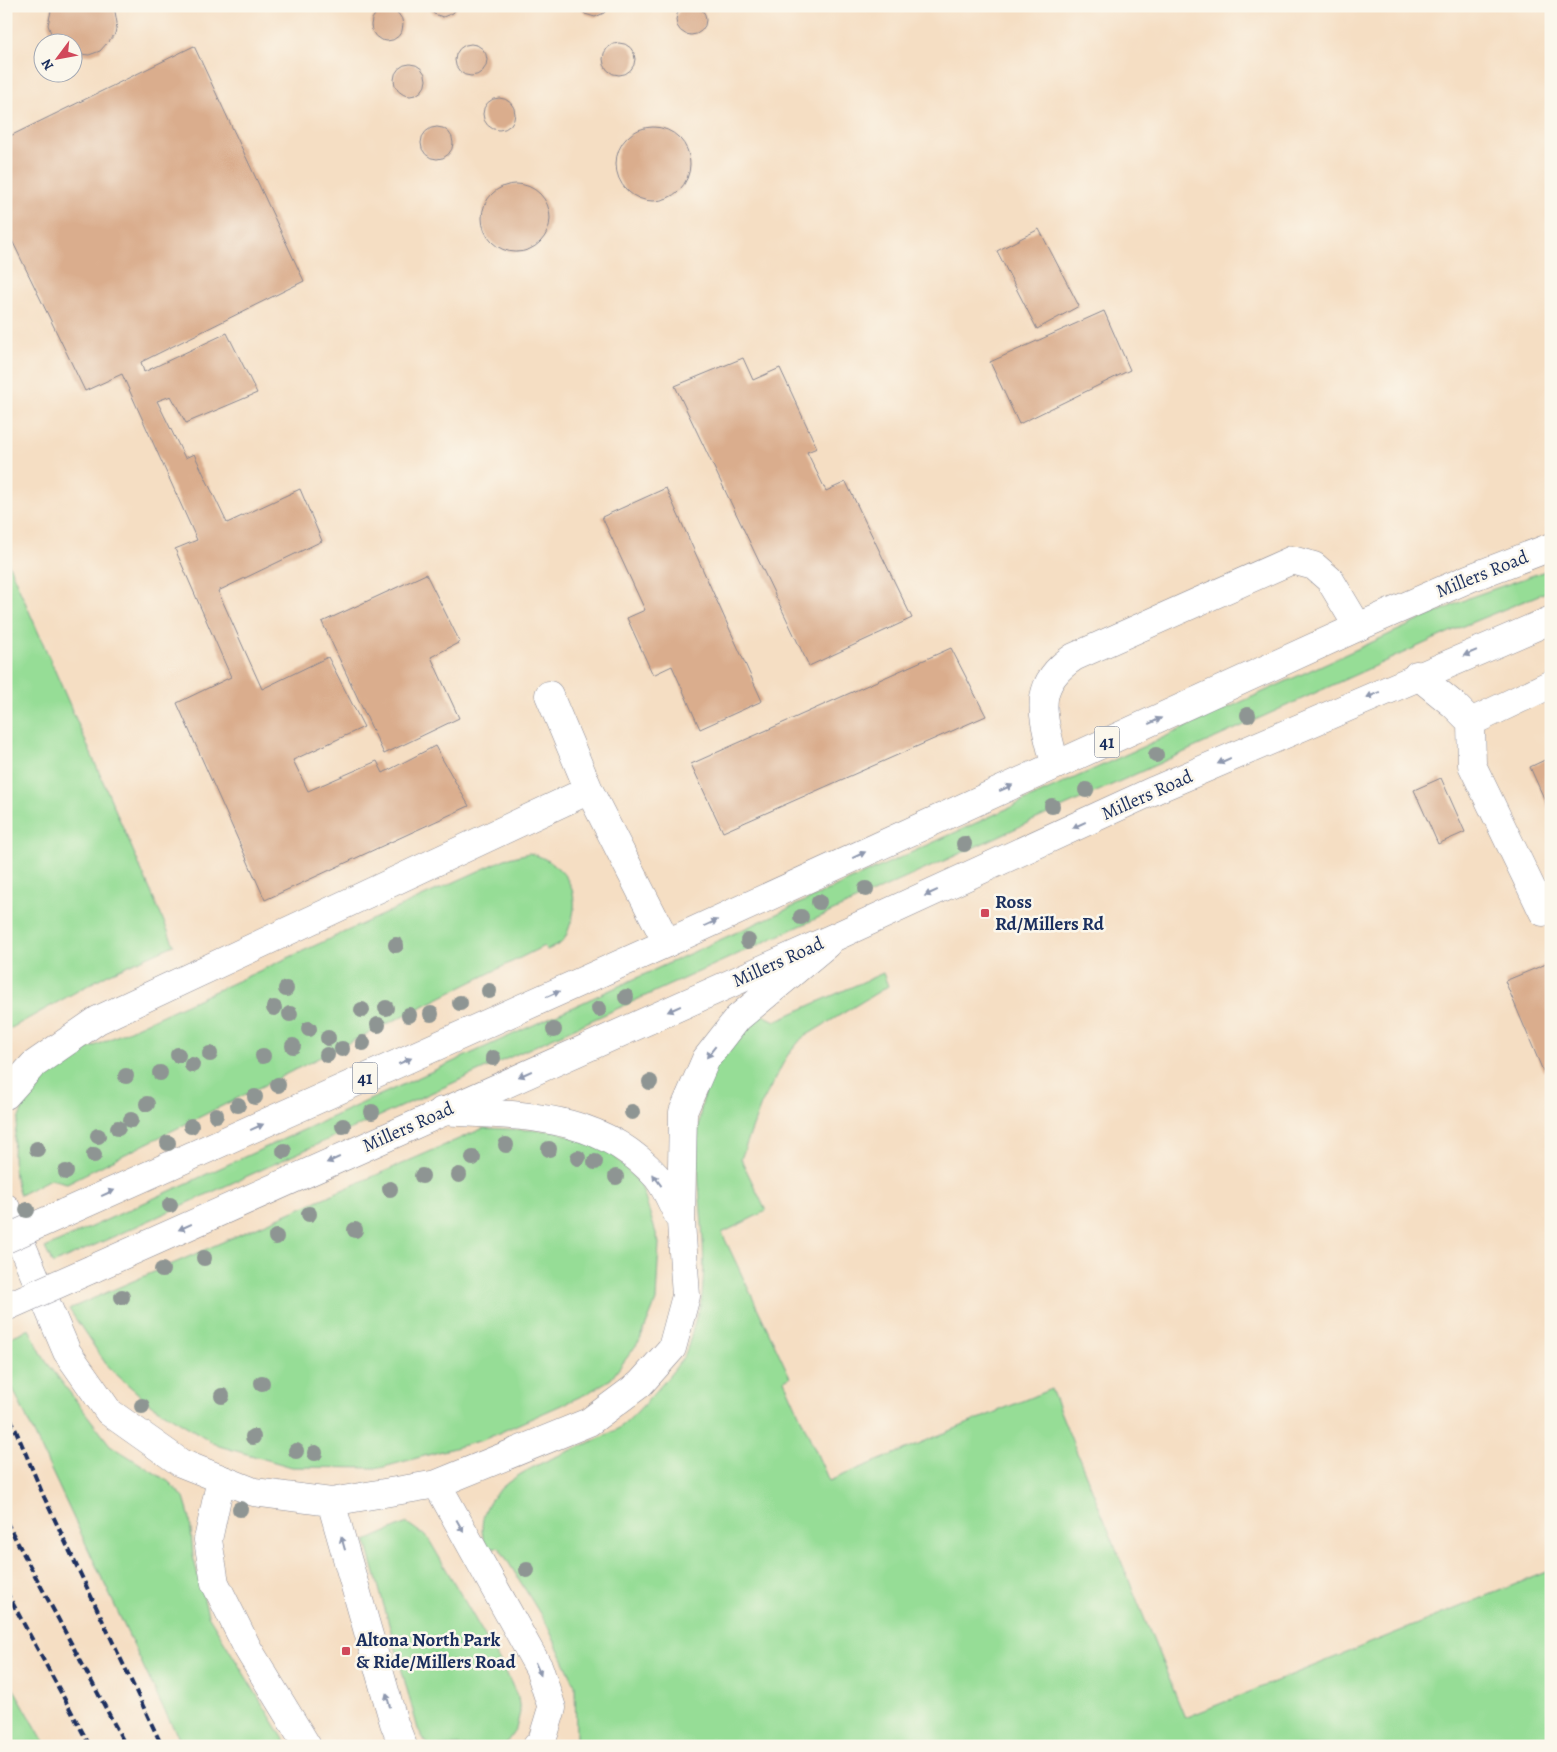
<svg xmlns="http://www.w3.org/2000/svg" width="1557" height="1752" viewBox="0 0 1557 1752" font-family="Alegreya,serif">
<rect width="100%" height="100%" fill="#fbf7ec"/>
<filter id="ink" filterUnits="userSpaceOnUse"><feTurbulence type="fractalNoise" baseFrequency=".02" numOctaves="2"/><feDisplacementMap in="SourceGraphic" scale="10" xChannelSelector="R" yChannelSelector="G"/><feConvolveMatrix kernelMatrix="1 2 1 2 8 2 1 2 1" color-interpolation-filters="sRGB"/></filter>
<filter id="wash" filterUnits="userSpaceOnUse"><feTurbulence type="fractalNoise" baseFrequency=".0096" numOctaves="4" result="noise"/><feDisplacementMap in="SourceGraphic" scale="20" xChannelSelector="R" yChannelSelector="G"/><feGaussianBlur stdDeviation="1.12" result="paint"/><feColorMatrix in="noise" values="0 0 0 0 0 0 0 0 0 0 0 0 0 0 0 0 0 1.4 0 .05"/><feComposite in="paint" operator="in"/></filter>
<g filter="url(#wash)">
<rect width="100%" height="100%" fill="#f5dec3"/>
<path fill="#96dd96" stroke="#58867a" d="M6 558 174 945 108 974 6 1031Z
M1551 569V590L1463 626 53 1264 45 1248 1471 597Z
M529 853C561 861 583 889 571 922 569 928 566 939 561 943 557 946 551 948 547 950L544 946 67 1183 50 1179 20 1195C4 1151 16 1098 53 1067 60 1062 69 1058 77 1054L505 859Z
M883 973 888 986 802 1038 787 1056 761 1105 741 1159 766 1211 722 1233 790 1377 784 1380 829 1481 1051 1389 1185 1718 1551 1570V1746H571L576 1739 575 1685 547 1625 499 1547 487 1551C457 1475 573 1457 619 1428 633 1419 677 1369 685 1354 689 1346 691 1334 694 1325 696 1316 701 1306 702 1296 712 1208 671 1117 732 1039 740 1030 752 1022 761 1014L775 1021Z
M484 1128 556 1131 611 1152 641 1185 659 1243 656 1301 640 1340 611 1379 586 1394 483 1440 380 1468 292 1467 219 1446 150 1404 108 1367 69 1309Z
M29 1329 45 1360 110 1445 169 1482 184 1498 190 1518 193 1556 208 1615 288 1746H183L161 1704 6 1374V1339Z
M407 1523 428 1538 507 1674 518 1698 520 1712 516 1729 504 1746H428L418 1729 366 1541Z
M6 1675 43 1740 46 1746H6Z"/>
<g id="blocks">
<path fill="#daad8d" d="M676 20a15 15 0 1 1 30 0a15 15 0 1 1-30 0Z
M52 6H114L117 23 115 34 100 51 89 55 72 53V42H57L52 36 48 25Z
M428 6H458L453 13 443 17 434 14Z
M580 6H609L604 13 595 17 585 14Z
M371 25a16 16 0 1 1 32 0a16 16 0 1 1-32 0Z
M603 59a16 16 0 1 1 32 0a16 16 0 1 1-32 0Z
M455 60a16 16 0 1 1 32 0a16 16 0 1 1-32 0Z
M194 46 304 281 141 362 144 372 227 333 257 393 186 423 171 396 157 401 185 458 194 454 227 523 300 489 322 541 218 591 262 689 328 657 364 727 293 760 308 791 377 761 383 773 435 746 469 806 265 900 177 703 231 677 175 549 197 540 122 374 85 391 6 228V138Z
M394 80a16 16 0 1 1 32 0a16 16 0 1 1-32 0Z
M483 114a16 16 0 1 1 32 0a16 16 0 1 1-32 0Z
M421 143a16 16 0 1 1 32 0a16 16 0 1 1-32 0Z
M616 164a37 37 0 1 1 74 0a37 37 0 1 1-74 0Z
M482 218a34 34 0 1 1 68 0a34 34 0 1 1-68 0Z
M1039 229 1079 306 1037 329 997 251Z
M1104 311 1130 370 1019 424 990 362Z
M743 358 753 380 780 368 817 448 807 452 826 491 846 482 912 618 809 666 675 386Z
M666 488 762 701 700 729 672 666 653 675 627 618 645 610 602 517Z
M426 574 460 642 431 657 459 718 384 754 322 622Z
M951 648 986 716 723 832 691 764Z
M1551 757V814L1530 767Z
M1441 778 1465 832 1438 844 1414 790Z
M1551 962V1068L1543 1071 1505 981Z"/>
</g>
</g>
<g filter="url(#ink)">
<use href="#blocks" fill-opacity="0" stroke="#888690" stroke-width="1"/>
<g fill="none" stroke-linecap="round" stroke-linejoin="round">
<defs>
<path id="minor" d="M1417 675 1454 705 1471 722 1472 765 1543 912 1551 909
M549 695 589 790 667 943
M1471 722 1551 684
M1055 765C1045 720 1028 687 1074 657L1292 560 1314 566 1330 580 1358 627
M6 1095 33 1065 98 1020 589 790
M442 1111C521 1116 600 1112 657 1177 667 1189 673 1207 681 1221
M6 1208 67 1352 109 1412 181 1463 254 1492 331 1502 437 1484 589 1422 640 1384 672 1348 686 1296 681 1222 683 1112 706 1059 738 1018 827 944
M221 1479 208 1540 215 1583 248 1649 307 1746
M437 1484 539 1668 552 1708 542 1741 537 1746
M331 1502 394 1723 403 1746"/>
<path id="major" d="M64 1213 667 943 1358 627 1470 578 1551 547
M92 1269 837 936 1155 790 1551 620"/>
</defs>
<use href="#minor" stroke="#888690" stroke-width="29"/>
<use href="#major" stroke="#888690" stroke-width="29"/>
<use href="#minor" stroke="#fff" stroke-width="28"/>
<use href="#major" stroke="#fff" stroke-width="28"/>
<path stroke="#1b2f5e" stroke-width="4" stroke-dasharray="8 4" stroke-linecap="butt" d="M6 1407 44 1497 162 1746
M6 1521 126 1746
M6 1591 90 1746"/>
<defs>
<path id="major-bridge" d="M6 1239 64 1213
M6 1307 92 1269"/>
</defs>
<use href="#major-bridge" stroke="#888690" stroke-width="29" stroke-linecap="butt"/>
<use href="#major-bridge" stroke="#fff" stroke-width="28"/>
</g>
<g fill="#8e9593">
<circle cx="1248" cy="715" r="8"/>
<circle cx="1156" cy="755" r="8"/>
<circle cx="1086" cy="790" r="8"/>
<circle cx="1052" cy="806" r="8"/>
<circle cx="964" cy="844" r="8"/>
<circle cx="866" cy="889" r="8"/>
<circle cx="819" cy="902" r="8"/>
<circle cx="801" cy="917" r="8"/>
<circle cx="748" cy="941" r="8"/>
<circle cx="396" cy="945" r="8"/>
<circle cx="286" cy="989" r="8"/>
<circle cx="489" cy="991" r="8"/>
<circle cx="626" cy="997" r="8"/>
<circle cx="460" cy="1003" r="8"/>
<circle cx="274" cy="1008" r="8"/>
<circle cx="386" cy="1008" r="8"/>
<circle cx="599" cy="1009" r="8"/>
<circle cx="362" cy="1010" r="8"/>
<circle cx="290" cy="1014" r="8"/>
<circle cx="431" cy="1014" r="8"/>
<circle cx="409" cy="1015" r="8"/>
<circle cx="378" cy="1025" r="8"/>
<circle cx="309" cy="1029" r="8"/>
<circle cx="554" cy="1030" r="8"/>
<circle cx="328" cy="1038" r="8"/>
<circle cx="363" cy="1043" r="8"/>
<circle cx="293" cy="1046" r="8"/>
<circle cx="342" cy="1049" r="8"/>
<circle cx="210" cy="1054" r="8"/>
<circle cx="178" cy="1055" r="8"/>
<circle cx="327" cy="1055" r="8"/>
<circle cx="263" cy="1056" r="8"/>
<circle cx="493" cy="1058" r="8"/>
<circle cx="192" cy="1065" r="8"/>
<circle cx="160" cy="1073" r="8"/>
<circle cx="126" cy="1076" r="8"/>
<circle cx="650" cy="1082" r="8"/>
<circle cx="278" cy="1085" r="8"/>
<circle cx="255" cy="1097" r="8"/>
<circle cx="147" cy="1104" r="8"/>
<circle cx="238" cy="1105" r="8"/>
<circle cx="372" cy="1112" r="8"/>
<circle cx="632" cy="1112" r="8"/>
<circle cx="216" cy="1115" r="8"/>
<circle cx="131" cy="1120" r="8"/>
<circle cx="191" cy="1126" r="8"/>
<circle cx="343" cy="1126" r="8"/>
<circle cx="118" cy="1128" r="8"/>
<circle cx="98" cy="1136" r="8"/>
<circle cx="168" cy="1143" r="8"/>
<circle cx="506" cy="1145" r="8"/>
<circle cx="37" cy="1149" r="8"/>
<circle cx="549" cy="1149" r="8"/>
<circle cx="284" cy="1151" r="8"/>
<circle cx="94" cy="1155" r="8"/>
<circle cx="473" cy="1158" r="8"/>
<circle cx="578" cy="1158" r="8"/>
<circle cx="595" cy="1162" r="8"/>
<circle cx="66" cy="1172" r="8"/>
<circle cx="459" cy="1175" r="8"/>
<circle cx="422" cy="1176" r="8"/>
<circle cx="616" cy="1177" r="8"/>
<circle cx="390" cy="1189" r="8"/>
<circle cx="170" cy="1205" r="8"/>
<circle cx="27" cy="1210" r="8"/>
<circle cx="309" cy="1214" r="8"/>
<circle cx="355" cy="1230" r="8"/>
<circle cx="276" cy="1237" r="8"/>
<circle cx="204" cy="1258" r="8"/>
<circle cx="162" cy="1270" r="8"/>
<circle cx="122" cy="1297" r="8"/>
<circle cx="262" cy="1383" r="8"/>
<circle cx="222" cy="1396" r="8"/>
<circle cx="142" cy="1406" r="8"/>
<circle cx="253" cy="1437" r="8"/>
<circle cx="296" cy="1451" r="8"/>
<circle cx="315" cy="1453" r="8"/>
<circle cx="240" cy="1509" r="8"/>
<circle cx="527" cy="1570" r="8"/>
</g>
<defs><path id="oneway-solid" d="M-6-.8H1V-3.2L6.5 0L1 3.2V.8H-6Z" transform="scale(1.25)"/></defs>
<g fill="#8d97ae">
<use href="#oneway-solid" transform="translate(1470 653) rotate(157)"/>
<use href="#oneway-solid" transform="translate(1373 695) rotate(156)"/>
<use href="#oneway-solid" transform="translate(1155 721) rotate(-25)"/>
<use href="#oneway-solid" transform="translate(1224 761) rotate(156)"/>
<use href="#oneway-solid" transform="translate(1006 788) rotate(-25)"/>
<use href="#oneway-solid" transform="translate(1079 825) rotate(155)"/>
<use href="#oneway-solid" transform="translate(859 855) rotate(-25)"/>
<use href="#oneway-solid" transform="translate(931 893) rotate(155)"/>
<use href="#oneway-solid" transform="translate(711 923) rotate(-25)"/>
<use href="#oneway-solid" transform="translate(553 994) rotate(-24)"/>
<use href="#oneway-solid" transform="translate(674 1009) rotate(156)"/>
<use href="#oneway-solid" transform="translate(711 1052) rotate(128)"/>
<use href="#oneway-solid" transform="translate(405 1061) rotate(-24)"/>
<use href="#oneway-solid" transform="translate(525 1074) rotate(156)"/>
<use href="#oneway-solid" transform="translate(257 1127) rotate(-24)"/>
<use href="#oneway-solid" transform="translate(333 1160) rotate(156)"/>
<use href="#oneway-solid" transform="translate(657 1180) rotate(-126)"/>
<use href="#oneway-solid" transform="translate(108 1193) rotate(-24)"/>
<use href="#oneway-solid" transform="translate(185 1227) rotate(156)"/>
<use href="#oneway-solid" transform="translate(460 1526) rotate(61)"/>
<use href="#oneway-solid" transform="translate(343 1543) rotate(-106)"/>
<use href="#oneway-solid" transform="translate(538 1669) rotate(66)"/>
<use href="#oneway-solid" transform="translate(388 1700) rotate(-106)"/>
</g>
</g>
<g fill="#d1495b" stroke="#fbf7ec" stroke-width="2">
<rect x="980" y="908" width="10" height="10" rx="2.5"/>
<rect x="341" y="1646" width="10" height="10" rx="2.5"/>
</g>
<g text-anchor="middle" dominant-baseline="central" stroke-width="5" stroke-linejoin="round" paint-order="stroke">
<g fill="#fbf7ec" stroke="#5e6b89" stroke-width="1">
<rect x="1094.5" y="726.5" width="25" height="31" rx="4"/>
<rect x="352.5" y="1062.5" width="25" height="31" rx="4"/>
</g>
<g font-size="18" font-weight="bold" fill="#1b2f5e">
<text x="1107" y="742">41</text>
<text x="365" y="1078">41</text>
</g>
<g font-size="19" fill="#1b2f5e" stroke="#fbf7ec">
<text transform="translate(1482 574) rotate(-22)">Millers Road</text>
<text transform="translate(1147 795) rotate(-24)">Millers Road</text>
<text transform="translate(778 962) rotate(-24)">Millers Road</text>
<text transform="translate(408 1127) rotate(-24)">Millers Road</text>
</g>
<g font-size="19" font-weight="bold" fill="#1b2f5e" stroke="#fbf7ec" text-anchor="start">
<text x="995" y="902">Ross<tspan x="995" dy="22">Rd/Millers Rd</tspan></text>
<text x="356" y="1640">Altona North Park<tspan x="356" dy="22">&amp; Ride/Millers Road</tspan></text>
</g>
</g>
<rect width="1557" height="1752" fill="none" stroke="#fbf7ec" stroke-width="25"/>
<g transform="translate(58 58) rotate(238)"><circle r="24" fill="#fbf7ec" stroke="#a1a7b3"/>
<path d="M0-4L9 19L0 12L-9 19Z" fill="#d1495b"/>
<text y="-8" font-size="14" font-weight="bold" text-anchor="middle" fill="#1b2f5e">N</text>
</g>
</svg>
